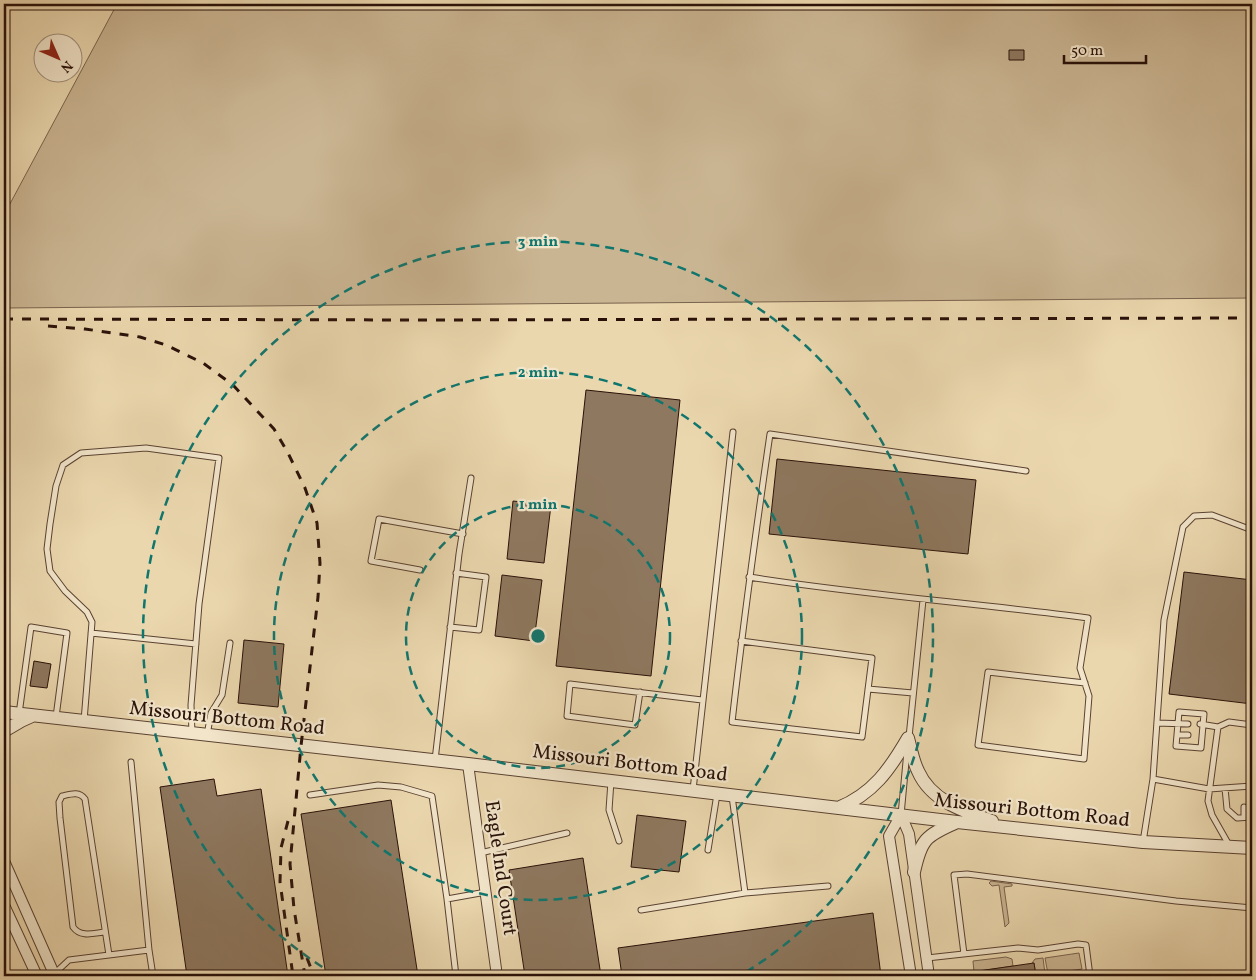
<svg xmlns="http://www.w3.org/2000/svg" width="1256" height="980" viewBox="0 0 1256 980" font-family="Vollkorn,serif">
<rect width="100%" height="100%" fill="#ebd7ae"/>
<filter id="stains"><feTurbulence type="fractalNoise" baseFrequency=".004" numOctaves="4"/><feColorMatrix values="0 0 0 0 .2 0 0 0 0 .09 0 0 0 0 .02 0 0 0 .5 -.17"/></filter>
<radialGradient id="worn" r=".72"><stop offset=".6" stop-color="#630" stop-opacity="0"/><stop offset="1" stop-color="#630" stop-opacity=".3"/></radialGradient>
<path fill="#cab592" stroke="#7a634e" d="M117 4H1252V298L4 308V215Z
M991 881 1012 884V886L1004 887 1009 923 1005 927 999 885 992 886 989 883Z
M1079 953 1082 969 1048 974 1045 958Z
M1006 957 1012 959 1013 966 974 972 973 961Z
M1043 958 1045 974 1036 976 1034 963H1032L1035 959Z"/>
<path fill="#8e785f" stroke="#291109" d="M1009 50H1024V60H1009Z
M586 390 680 400 651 676 556 666Z
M777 459 976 480 968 554 769 534Z
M513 501 551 505 544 563 507 559Z
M1184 572 1252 580V704L1169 694Z
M502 575 542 580 534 641 495 636Z
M244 640 284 644 278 707 238 703Z
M34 661 51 664 47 688 30 686Z
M214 779 217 796 261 789 288 976H187L160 787Z
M391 800 418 976H326L301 814Z
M637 815 686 821 679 872 631 867Z
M583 858 601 976H525L509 870Z
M873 913 881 976H622L618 948Z
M1034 963 1036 976H979L978 971Z"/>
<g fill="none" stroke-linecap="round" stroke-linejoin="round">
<defs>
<path id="service" d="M420 570 371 561 379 519 463 534
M749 577C862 595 975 603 1088 618L1080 668 1089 696 1084 759 978 745 988 672 1085 683
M450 627 479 630 486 577 456 573
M91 633 196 644
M741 641 872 658 862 737 732 722C743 626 756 530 770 434L1026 471
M868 689 913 693
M640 692 635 725 567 716 570 684 702 700
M1179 712 1204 714 1201 748 1176 746Z
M19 714 31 627 67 633 56 717
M84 721 92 622 87 612 65 591 50 571 47 549 50 524 56 486 63 465 81 453 146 448 219 458 199 604 191 705 192 734
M1157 723 1188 724
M1200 724 1218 727
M207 735 211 713 222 695 230 643
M1177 735H1188
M909 737 923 600
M435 760 459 554 471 478
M1153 779 1209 789 1252 786
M611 781 609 810 619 841
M1225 788 1227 809 1237 818 1252 817
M693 790 733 432
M310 795 378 785 401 787 432 796 447 899 486 892
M1244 807V817
M901 815 907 751
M1143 842 1153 779 1164 620 1183 527 1194 516 1212 515 1252 530
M1229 845 1212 815 1208 801 1218 727 1229 722 1252 725
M708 850 717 794
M480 853 567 833
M745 893 828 886
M447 899 456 976
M641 910 745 893 732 796
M105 932C94 933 81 938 73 927L60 818 59 802 62 796C71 794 79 791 85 799L109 955
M149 950 153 976
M964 954 954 875 967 874 1176 901 1252 908
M927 958 1018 948 1038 950 1078 944 1086 945 1090 976
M47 976 54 974 69 960 149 950 131 762"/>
<path id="minor" d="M468 764 497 976
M901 815 889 836 911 976
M901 815 909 834 929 976
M4 861 55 976
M4 905 37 976"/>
<path id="tertiary" d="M4 712 468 764 957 822 1143 842 1252 848
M4 731 21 721 32 716
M908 738C911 749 913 761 918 771 931 801 963 811 992 821
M838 808C873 794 890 769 908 738
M914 872C921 840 925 836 955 823"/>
</defs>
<use href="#service" stroke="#5a4232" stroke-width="7"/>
<use href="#minor" stroke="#5a4232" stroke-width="12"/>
<use href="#tertiary" stroke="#5a4232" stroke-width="14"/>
<use href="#service" stroke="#f2e5ca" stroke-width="5"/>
<use href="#minor" stroke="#f2e5ca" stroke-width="10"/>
<use href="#tertiary" stroke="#f2e5ca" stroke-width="12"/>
<path stroke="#291109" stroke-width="3" stroke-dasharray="9 9" stroke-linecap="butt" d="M4 319 418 320 1252 318
M48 326 85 329 140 337 166 345 203 363 233 385 274 429 288 453 305 488 317 523 320 563 318 597 301 746 290 864 294 909 305 976
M288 821 281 848 280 882 293 976
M307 958 314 976"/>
</g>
<g fill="none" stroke="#0f766e" stroke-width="2.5" stroke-dasharray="9 6">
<circle cx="538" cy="636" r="132"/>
<circle cx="538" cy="636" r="264"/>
<path d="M335 975A395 395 0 1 1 741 975"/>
</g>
<g text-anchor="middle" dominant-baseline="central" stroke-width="4.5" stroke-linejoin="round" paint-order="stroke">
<g font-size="20" fill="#291109" stroke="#f2e5ca">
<text transform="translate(227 719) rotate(6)">Missouri Bottom Road</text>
<text transform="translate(630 764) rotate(7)">Missouri Bottom Road</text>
<text transform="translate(1032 811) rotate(6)">Missouri Bottom Road</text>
<text transform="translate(500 868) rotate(82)">Eagle Ind Court</text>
</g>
</g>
<circle cx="538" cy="636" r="8" fill="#0f766e" stroke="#f2e5ca" stroke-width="2.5"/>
<g font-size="15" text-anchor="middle" font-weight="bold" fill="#0f766e" stroke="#f2e5ca" stroke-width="4.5" stroke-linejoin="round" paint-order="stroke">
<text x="538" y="246">3 min</text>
<text x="538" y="377">2 min</text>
<text x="538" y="509">1 min</text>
</g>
<rect width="1256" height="980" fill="none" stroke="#ebd7ae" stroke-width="20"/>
<rect x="5" y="5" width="1246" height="970" fill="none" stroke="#291109" stroke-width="2.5"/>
<rect x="10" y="10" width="1236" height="960" fill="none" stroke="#291109"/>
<g transform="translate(58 58) rotate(135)"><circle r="24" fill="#f2e5ca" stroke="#a2907d"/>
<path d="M0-4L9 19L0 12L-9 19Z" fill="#8f2418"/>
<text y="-8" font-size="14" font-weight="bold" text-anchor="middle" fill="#291109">N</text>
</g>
<path d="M1064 55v8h82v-8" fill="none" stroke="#291109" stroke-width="2.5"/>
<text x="1071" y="55" font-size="15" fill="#291109" stroke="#f2e5ca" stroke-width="4" paint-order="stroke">50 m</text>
<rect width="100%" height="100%" filter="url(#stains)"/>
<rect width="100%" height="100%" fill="url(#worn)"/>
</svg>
